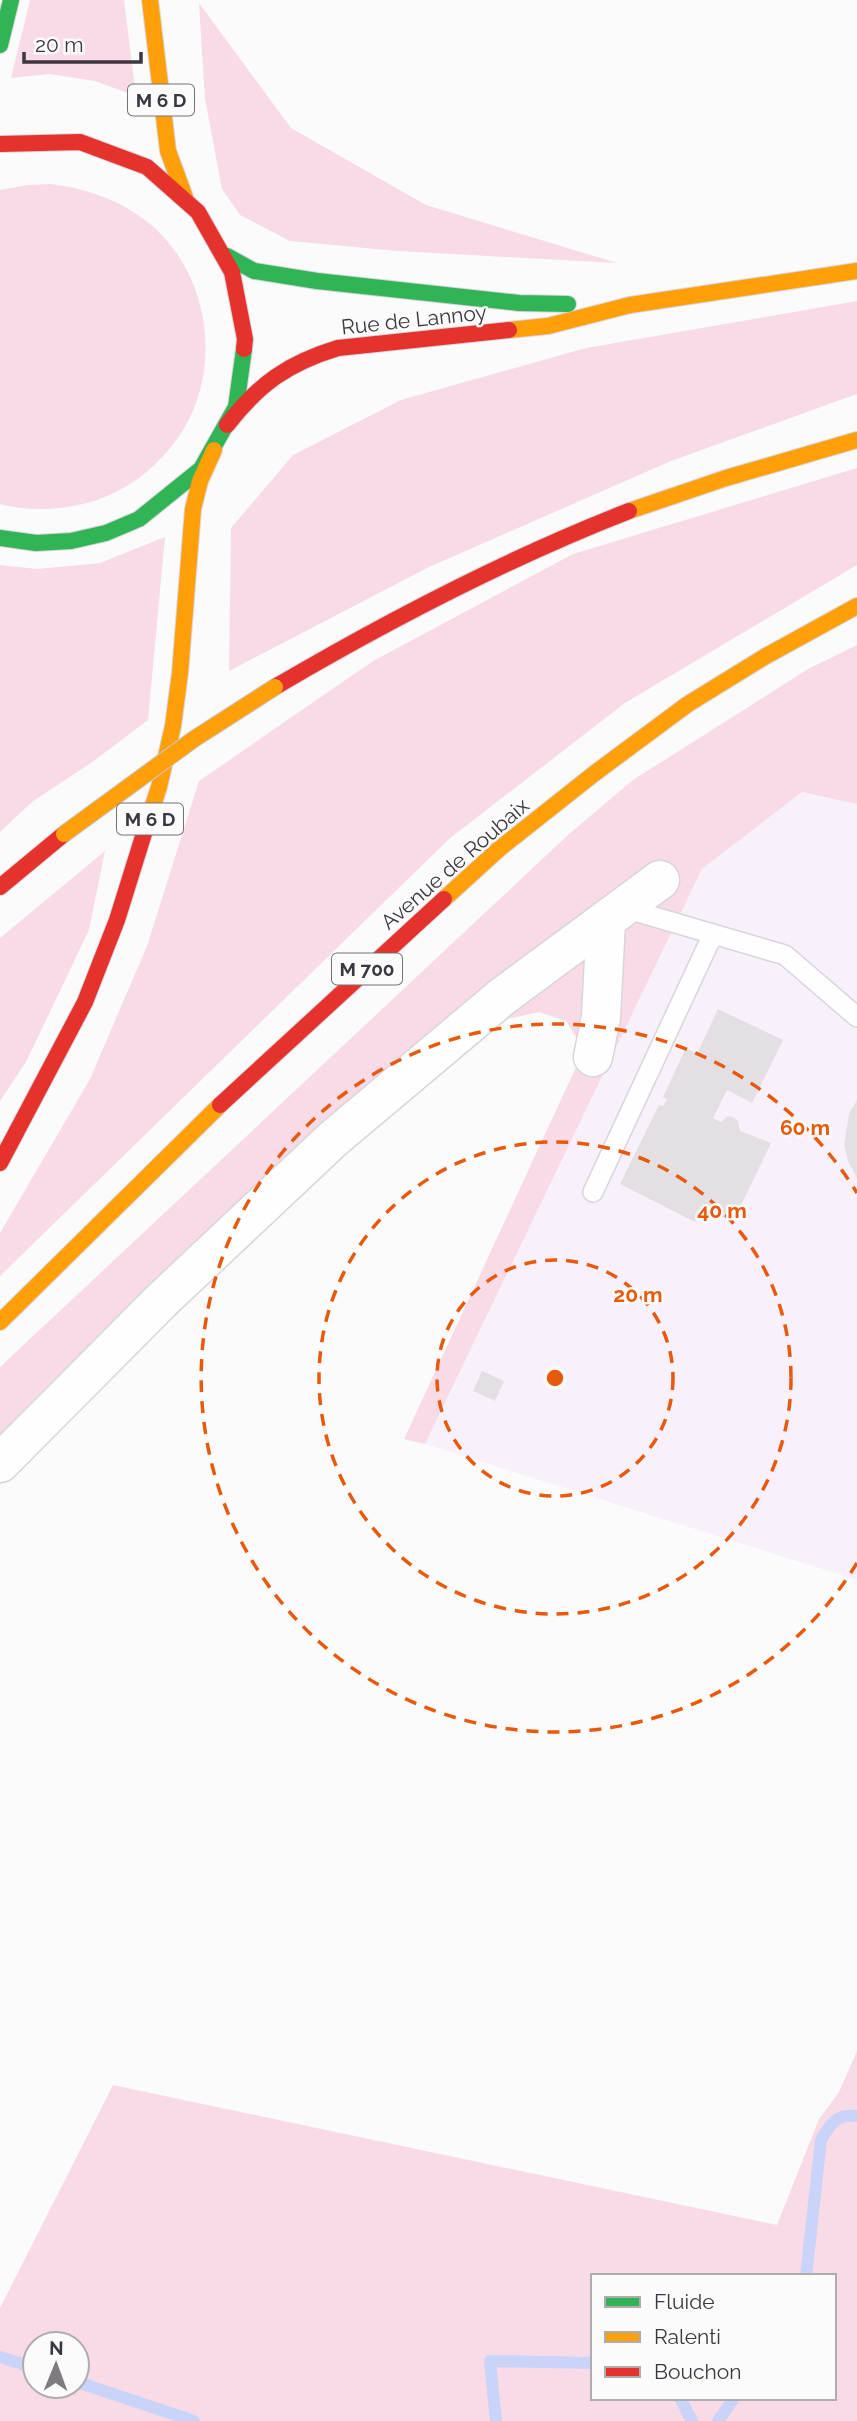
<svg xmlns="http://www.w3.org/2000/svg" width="857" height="2421" font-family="Raleway,sans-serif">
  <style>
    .built { fill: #f8f1fc }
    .green { fill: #f8dbe7; fill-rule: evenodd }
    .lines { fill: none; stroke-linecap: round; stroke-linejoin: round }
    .stream { stroke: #c9d4f8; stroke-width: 12 }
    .building { fill: #e3dfe3 }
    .lane-casing { stroke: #d9d5dc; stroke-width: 22 }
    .street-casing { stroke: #d9d5dc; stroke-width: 41 }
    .fast-casing { stroke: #d9d5dc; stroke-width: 18 }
    .slow-casing { stroke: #d9d5dc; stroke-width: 18 }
    .jam-casing { stroke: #d9d5dc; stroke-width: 18 }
    .lane { stroke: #fefefe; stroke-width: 19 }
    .street { stroke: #fefefe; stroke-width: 38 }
    .fast { stroke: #30b455; stroke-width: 16 }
    .slow { stroke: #ff9f0a; stroke-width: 16 }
    .jam { stroke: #e5322d; stroke-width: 16 }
    .slow-bridge-casing { stroke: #c8c6d0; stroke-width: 18; stroke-linecap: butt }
    .slow-bridge { stroke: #ff9f0a; stroke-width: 16 }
    .ring { fill: none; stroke: #e8590c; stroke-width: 3.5; stroke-dasharray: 12 9 }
    .labels { text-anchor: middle; stroke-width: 5; stroke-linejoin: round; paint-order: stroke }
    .shield { fill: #fbfbfb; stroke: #757178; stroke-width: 2 }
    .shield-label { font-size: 19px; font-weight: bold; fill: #3c3640 }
    .street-label { font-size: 21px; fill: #3c3640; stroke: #fbfbfb }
    .centre { fill: #e8590c; stroke: #fbfbfb; stroke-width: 3.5 }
    .ring-label { font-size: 21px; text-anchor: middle; font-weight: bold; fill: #e8590c; stroke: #fbfbfb; stroke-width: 5; stroke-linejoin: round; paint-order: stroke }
  </style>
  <rect width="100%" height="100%" fill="#fbfbfb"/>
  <path class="built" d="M 802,792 L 857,804 L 857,1580 L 425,1444 L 702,869 Z"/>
  <path class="green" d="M 30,0 L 124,0 L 136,96 L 95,81 L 50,74 L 11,78 Z
    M 199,3 L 291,128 L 426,205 L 617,263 L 397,251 L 290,241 L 240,215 L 222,189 L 205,99 Z
    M 51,184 C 81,188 109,196 135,213 C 212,262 229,377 171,447 C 151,472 125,491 94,501 C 63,510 31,512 0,504 L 0,190 L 27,185 Z
    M 857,301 L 857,394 L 671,461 L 429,567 L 229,671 L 231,528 L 293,455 L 401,400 L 586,348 Z
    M 857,468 L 857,565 L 625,703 L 449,839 L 0,1276 L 0,1233 L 90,1079 L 147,946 L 199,781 L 373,661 L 573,554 Z
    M 165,537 L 148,720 L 91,763 L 32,802 L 0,832 L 0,565 L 37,569 L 100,563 Z
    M 857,645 L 857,804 L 802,792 L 702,869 L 425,1444 L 404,1439 L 577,1065 L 576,1037 L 566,1021 L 539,1012 L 502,1020 L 464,1043 L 170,1310 L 0,1485 L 0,1367 L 569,834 L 633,780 L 808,669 Z
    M 105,851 L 89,930 L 27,1060 L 0,1101 L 0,938 Z
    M 857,2051 L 857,2421 L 0,2421 L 0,2308 L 113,2085 L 777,2225 L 819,2119 L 839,2092 ZM 593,2276 L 834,2276 L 834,2398 L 593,2398 ZM 35,2344 L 77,2344 L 77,2386 L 35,2386 Z"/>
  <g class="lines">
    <path class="stream" d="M 806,2276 L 821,2140 C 830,2124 837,2113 857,2116
      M 0,2357 L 35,2368
      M 77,2382 L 194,2421
      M 680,2398 L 692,2421
      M 496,2421 L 490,2361 L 593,2363
      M 718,2421 L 734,2398"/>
  </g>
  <path class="building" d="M 718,1009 L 783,1040 L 752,1103 L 727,1090 L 713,1118 L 721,1122 L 728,1116 L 733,1117 L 738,1121 L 740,1131 L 771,1143 L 733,1222 L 702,1207 L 695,1222 L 620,1184 L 659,1105 L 663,1106 L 667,1100 L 663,1097 L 686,1048 L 697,1054 Z
    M 857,1100 L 857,1178 L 848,1161 L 844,1145 L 849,1114 Z
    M 482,1371 L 504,1381 L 495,1401 L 473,1391 Z"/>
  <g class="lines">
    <defs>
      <path id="lane" d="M 624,908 L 785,955 L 857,1017
        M 593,1192 L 713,934"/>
      <path id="street" d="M 593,1057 L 601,1017 L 606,921
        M 0,1463 L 161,1301 L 333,1139 L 503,996 L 660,880"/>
      <path id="fast" d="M 0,45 L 11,0
        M 227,256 L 254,271 L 317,281 L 519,303 L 568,304
        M 0,538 L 36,543 L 71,541 L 106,533 L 139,519 L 201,469 L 236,407 L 244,349"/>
      <path id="slow" d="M 150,0 L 168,151 L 185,197
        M 509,330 L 548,326 L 630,305 L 857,271
        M 629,511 L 726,478 L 857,440
        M 146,827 L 159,787 L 173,726 L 180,673 L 193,509 L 200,481 L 214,450
        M 444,899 L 499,849 L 595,773 L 688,704 L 766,656 L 857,606
        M 0,1322 L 220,1105"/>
      <path id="jam" d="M 0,144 L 80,142 L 147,167 L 198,212 L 232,272 L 245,339 L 244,349
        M 227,425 C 259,384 288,363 338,348 L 509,330
        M 275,687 C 389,620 506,559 629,511
        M 0,887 L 64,834
        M 220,1105 L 444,899
        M 0,1163 L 85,1002 L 117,920 L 146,827"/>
    </defs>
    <use href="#lane" class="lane-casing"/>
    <use href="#street" class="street-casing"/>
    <use href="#fast" class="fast-casing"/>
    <use href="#slow" class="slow-casing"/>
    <use href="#jam" class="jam-casing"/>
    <use href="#lane" class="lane"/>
    <use href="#street" class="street"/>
    <use href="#fast" class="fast"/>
    <use href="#slow" class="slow"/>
    <use href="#jam" class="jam"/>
    <defs>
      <path id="slow-bridge" d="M 64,834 L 194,739 L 275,687"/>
    </defs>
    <use href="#slow-bridge" class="slow-bridge-casing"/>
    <use href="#slow-bridge" class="slow-bridge"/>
  </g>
  <g class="ring">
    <circle cx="555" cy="1378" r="118"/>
    <circle cx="555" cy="1378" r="236"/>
    <path d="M857 1563A354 354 0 1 1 857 1193"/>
  </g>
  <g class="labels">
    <g class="shield">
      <rect x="128" y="84.5" width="66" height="31" rx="5"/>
      <rect x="117" y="803.5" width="66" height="31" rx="5"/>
      <rect x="332" y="953.5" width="70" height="31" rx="5"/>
    </g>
    <g class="shield-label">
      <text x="161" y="107">M 6 D</text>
      <text x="150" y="826">M 6 D</text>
      <text x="367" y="976">M 700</text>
    </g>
    <g class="street-label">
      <text transform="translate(414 320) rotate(-6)" y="7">Rue de Lannoy</text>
      <text transform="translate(455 864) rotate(-41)" y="7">Avenue de Roubaix</text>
    </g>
  </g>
  <circle cx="555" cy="1378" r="10" class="centre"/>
  <g class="ring-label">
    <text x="805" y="1135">60 m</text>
    <text x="722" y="1218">40 m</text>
    <text x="638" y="1302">20 m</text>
  </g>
  <rect x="591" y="2274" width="245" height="126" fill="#fbfbfb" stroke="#afacb0" stroke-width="2"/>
  <rect x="605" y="2297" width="35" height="10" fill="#30b455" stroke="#afacb0" stroke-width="2"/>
  <text x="654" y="2309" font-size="21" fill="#3c3640">Fluide</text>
  <rect x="605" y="2332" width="35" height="10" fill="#ff9f0a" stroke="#afacb0" stroke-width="2"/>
  <text x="654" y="2344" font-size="21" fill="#3c3640">Ralenti</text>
  <rect x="605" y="2367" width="35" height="10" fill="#e5322d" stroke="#afacb0" stroke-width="2"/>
  <text x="654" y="2379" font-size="21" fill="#3c3640">Bouchon</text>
  <g transform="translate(56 2365) rotate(1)"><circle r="33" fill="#fbfbfb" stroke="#afacb0" stroke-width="2"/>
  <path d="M0-5L12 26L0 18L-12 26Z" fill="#7f7b81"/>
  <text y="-10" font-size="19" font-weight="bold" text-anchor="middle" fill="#3c3640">N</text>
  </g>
  <path d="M24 52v10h117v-10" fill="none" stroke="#3c3640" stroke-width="3.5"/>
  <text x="35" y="52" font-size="21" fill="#3c3640" stroke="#fbfbfb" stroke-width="5" paint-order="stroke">20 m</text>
</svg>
